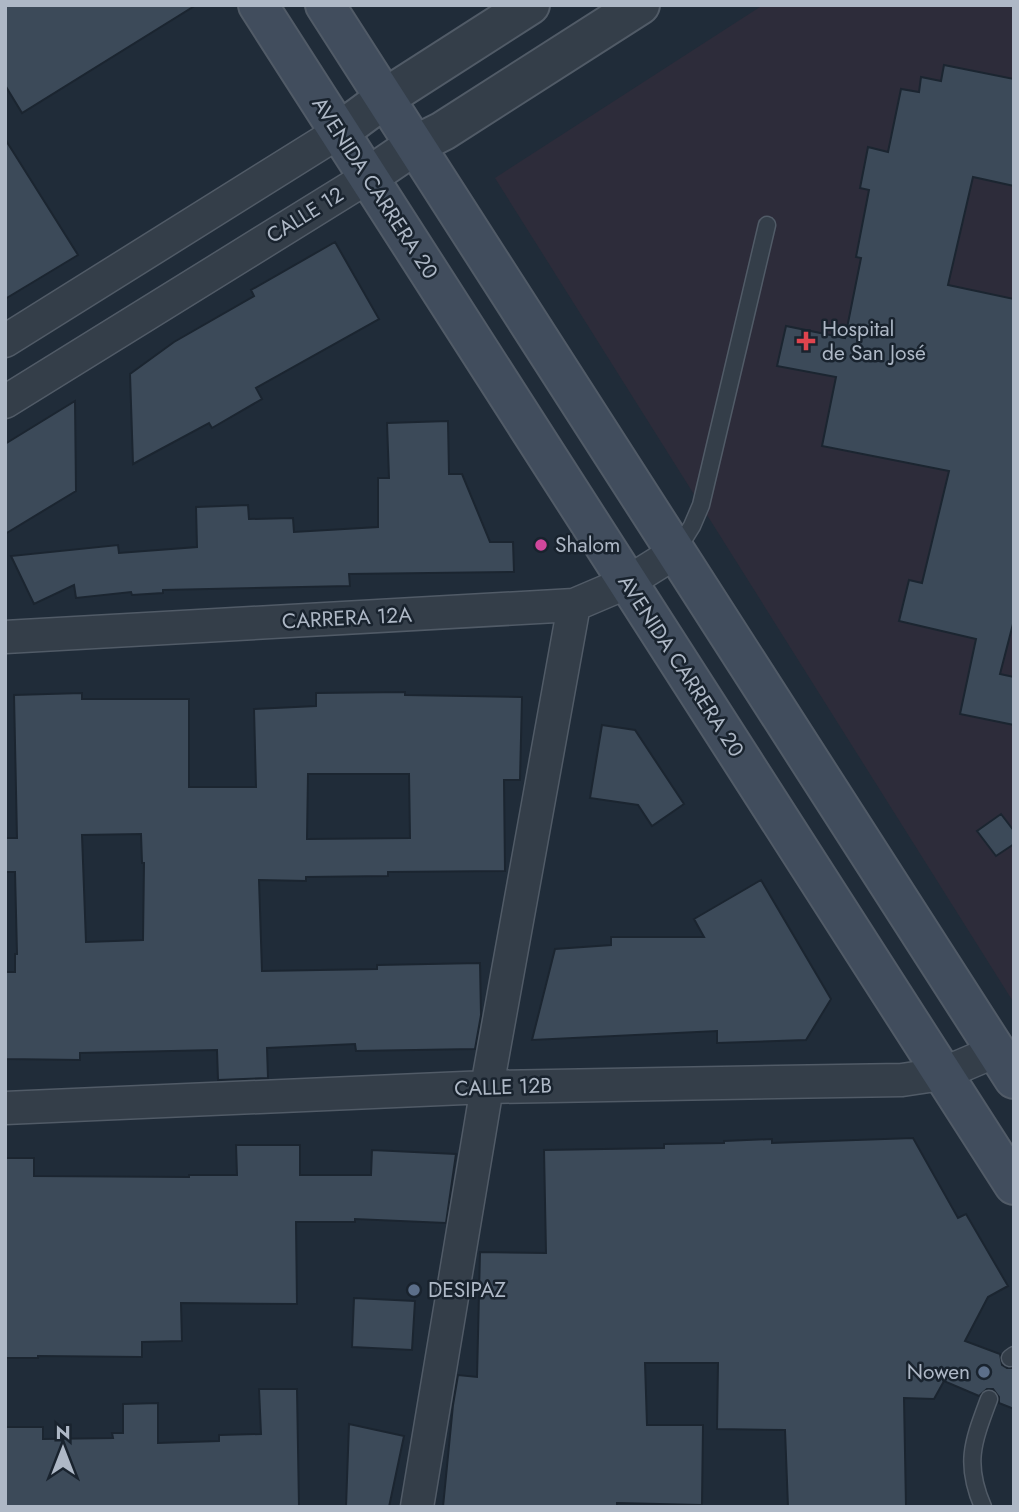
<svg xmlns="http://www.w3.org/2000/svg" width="1019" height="1512" font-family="Jost,sans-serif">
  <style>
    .medical { fill: #2d2c3a }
    .building { fill: #3c4a59; stroke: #1b2530; stroke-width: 2; fill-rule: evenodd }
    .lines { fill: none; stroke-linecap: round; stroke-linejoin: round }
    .service-casing { stroke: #515b67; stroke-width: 19 }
    .minor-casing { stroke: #515b67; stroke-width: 35 }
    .tertiary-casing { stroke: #515b67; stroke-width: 42 }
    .secondary-casing { stroke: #515b67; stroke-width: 42 }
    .service { stroke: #343e49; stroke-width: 16 }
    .minor { stroke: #343e49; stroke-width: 32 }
    .tertiary { stroke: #343e49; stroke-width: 38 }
    .secondary { stroke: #414d5d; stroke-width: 38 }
    .health-dot { fill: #e0444e; stroke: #19232e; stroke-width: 2.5 }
    .hotel-dot { fill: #d1479c; stroke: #19232e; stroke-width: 2.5 }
    .service-dot { fill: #5c6f8a; stroke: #19232e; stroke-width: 2.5 }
    .labels { text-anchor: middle; stroke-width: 5; stroke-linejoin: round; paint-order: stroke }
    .street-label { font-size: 21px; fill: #aeb8c6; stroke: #19232e }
    .poi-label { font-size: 21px; fill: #aeb8c6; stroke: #19232e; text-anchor: start }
  </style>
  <rect width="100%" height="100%" fill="#202c39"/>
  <path class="medical" d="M 763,5 L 1014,5 L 1014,1003 L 495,178 Z"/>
  <path class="building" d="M 5,5 L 196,5 L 22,113 L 5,85 Z
    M 944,65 L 1014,79 L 1014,186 L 973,177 L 948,285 L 1014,299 L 1014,620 L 1000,674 L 1014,677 L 1014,725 L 960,714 L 976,639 L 899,621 L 909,580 L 922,583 L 949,471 L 822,446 L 836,377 L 777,366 L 786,326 L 845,338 L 861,258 L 856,257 L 869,190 L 860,188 L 868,147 L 888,152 L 901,89 L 919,92 L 921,77 L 941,81 Z
    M 5,139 L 78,255 L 5,299 Z
    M 335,242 L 379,319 L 256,388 L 262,399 L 212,428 L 209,423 L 133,464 L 130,374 L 174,342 L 254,296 L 251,290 Z
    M 75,401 L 76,491 L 5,534 L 5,444 Z
    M 448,421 L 449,474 L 462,474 L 490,542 L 513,542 L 514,572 L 349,574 L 350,586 L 163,590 L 163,593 L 132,595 L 131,592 L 76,598 L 74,585 L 34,604 L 11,556 L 118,545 L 119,553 L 197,547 L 196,507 L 248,505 L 249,519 L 293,518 L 294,532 L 378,527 L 378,478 L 389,478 L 387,423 Z
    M 405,692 L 405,695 L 522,697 L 520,780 L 504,780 L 505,871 L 388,872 L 388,876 L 306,877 L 306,881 L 259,880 L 262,971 L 377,969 L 377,965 L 480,963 L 481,1015 L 475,1049 L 356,1051 L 355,1044 L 267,1048 L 268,1078 L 218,1080 L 217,1050 L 80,1053 L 80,1060 L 5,1059 L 5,972 L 15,972 L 15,954 L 17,954 L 15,872 L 5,872 L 5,838 L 17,838 L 14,695 L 82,693 L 82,699 L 189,699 L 189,787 L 256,787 L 254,709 L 316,706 L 316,693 ZM 308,774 L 409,774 L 410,838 L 307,839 ZM 141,834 L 142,863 L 144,863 L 143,940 L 86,942 L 82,835 Z
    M 602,725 L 635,730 L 684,804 L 652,826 L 638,805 L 590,798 Z
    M 1001,814 L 1014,831 L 1014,844 L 996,856 L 977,831 Z
    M 761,880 L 831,999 L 806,1040 L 717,1043 L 717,1031 L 532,1040 L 555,949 L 611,945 L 611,937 L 704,937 L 694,919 Z
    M 913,1138 L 958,1218 L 966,1214 L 1008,1286 L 988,1297 L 965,1341 L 1000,1354 L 1002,1365 L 1007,1368 L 1014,1368 L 1014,1409 L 999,1403 L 999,1397 L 993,1389 L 987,1389 L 979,1396 L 944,1381 L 934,1399 L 904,1398 L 906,1507 L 788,1507 L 785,1430 L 717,1429 L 718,1363 L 645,1363 L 647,1425 L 703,1425 L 702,1505 L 617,1503 L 617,1507 L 443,1507 L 453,1405 L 458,1375 L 477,1377 L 480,1252 L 546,1253 L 544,1150 L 664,1148 L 664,1144 L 724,1143 L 724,1141 L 772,1139 L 772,1143 Z
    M 236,1145 L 300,1145 L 300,1175 L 371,1175 L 372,1150 L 456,1154 L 446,1223 L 355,1219 L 355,1222 L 296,1222 L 297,1304 L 181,1303 L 182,1341 L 142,1342 L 142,1357 L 38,1356 L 38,1358 L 5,1358 L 5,1158 L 34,1158 L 34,1176 L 189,1177 L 189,1175 L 237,1175 Z
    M 354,1298 L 415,1301 L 412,1350 L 352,1347 Z
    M 259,1389 L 297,1389 L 299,1507 L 5,1507 L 5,1427 L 43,1427 L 43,1439 L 113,1438 L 112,1433 L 123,1433 L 123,1404 L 158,1403 L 158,1443 L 219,1441 L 219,1435 L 261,1434 Z
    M 349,1424 L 404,1436 L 389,1507 L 346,1507 Z"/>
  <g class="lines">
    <defs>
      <path id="service" d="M 677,550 L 692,526 L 701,505 L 767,225
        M 1010,1358 L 1014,1355
        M 983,1507 C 964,1463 973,1442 989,1399"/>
      <path id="minor" d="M 5,341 L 339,132
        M 5,402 L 368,177
        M 5,637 L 574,605 L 628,582 L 676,552
        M 5,1108 L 487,1087 L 902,1080 L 942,1074 L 996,1051
        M 417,1507 L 487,1087 L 574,605"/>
      <path id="tertiary" d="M 339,132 L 385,98 L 530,5
        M 368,177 L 415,145 L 443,131 L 640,5"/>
      <path id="secondary" d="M 258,5 L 1014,1185
        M 325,5 L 1014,1079"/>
    </defs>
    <use href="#service" class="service-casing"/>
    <use href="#minor" class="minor-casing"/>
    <use href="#tertiary" class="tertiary-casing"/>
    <use href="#secondary" class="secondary-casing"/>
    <use href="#service" class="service"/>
    <use href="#minor" class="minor"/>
    <use href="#tertiary" class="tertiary"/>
    <use href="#secondary" class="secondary"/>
  </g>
  <path class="health-dot" d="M802.5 330.5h7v7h7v7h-7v7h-7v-7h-7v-7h7z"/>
  <circle class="hotel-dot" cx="541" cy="545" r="7"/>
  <g class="service-dot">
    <circle cx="414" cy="1290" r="7"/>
    <circle cx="984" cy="1372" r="7"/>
  </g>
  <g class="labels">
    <g class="street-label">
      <text transform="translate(375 188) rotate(57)" y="7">AVENIDA CARRERA 20</text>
      <text transform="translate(305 215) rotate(-32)" y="7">CALLE 12</text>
      <text transform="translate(347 618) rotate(-3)" y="7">CARRERA 12A</text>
      <text transform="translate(681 666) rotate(57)" y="7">AVENIDA CARRERA 20</text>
      <text transform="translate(503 1087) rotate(-2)" y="7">CALLE 12B</text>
    </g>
    <g class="poi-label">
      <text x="822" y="336">Hospital<tspan x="822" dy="24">de San José</tspan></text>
      <text x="555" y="552">Shalom</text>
      <text x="428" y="1297">DESIPAZ</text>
      <text x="970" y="1379" text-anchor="end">Nowen</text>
    </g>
  </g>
  <rect width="1019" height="1512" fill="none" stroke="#aeb8c6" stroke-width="14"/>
  <g transform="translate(63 1449)" stroke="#19232e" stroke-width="5" paint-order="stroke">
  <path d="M0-5L12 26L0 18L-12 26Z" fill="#aeb8c6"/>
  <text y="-10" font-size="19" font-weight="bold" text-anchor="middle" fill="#aeb8c6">N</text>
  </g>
</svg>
